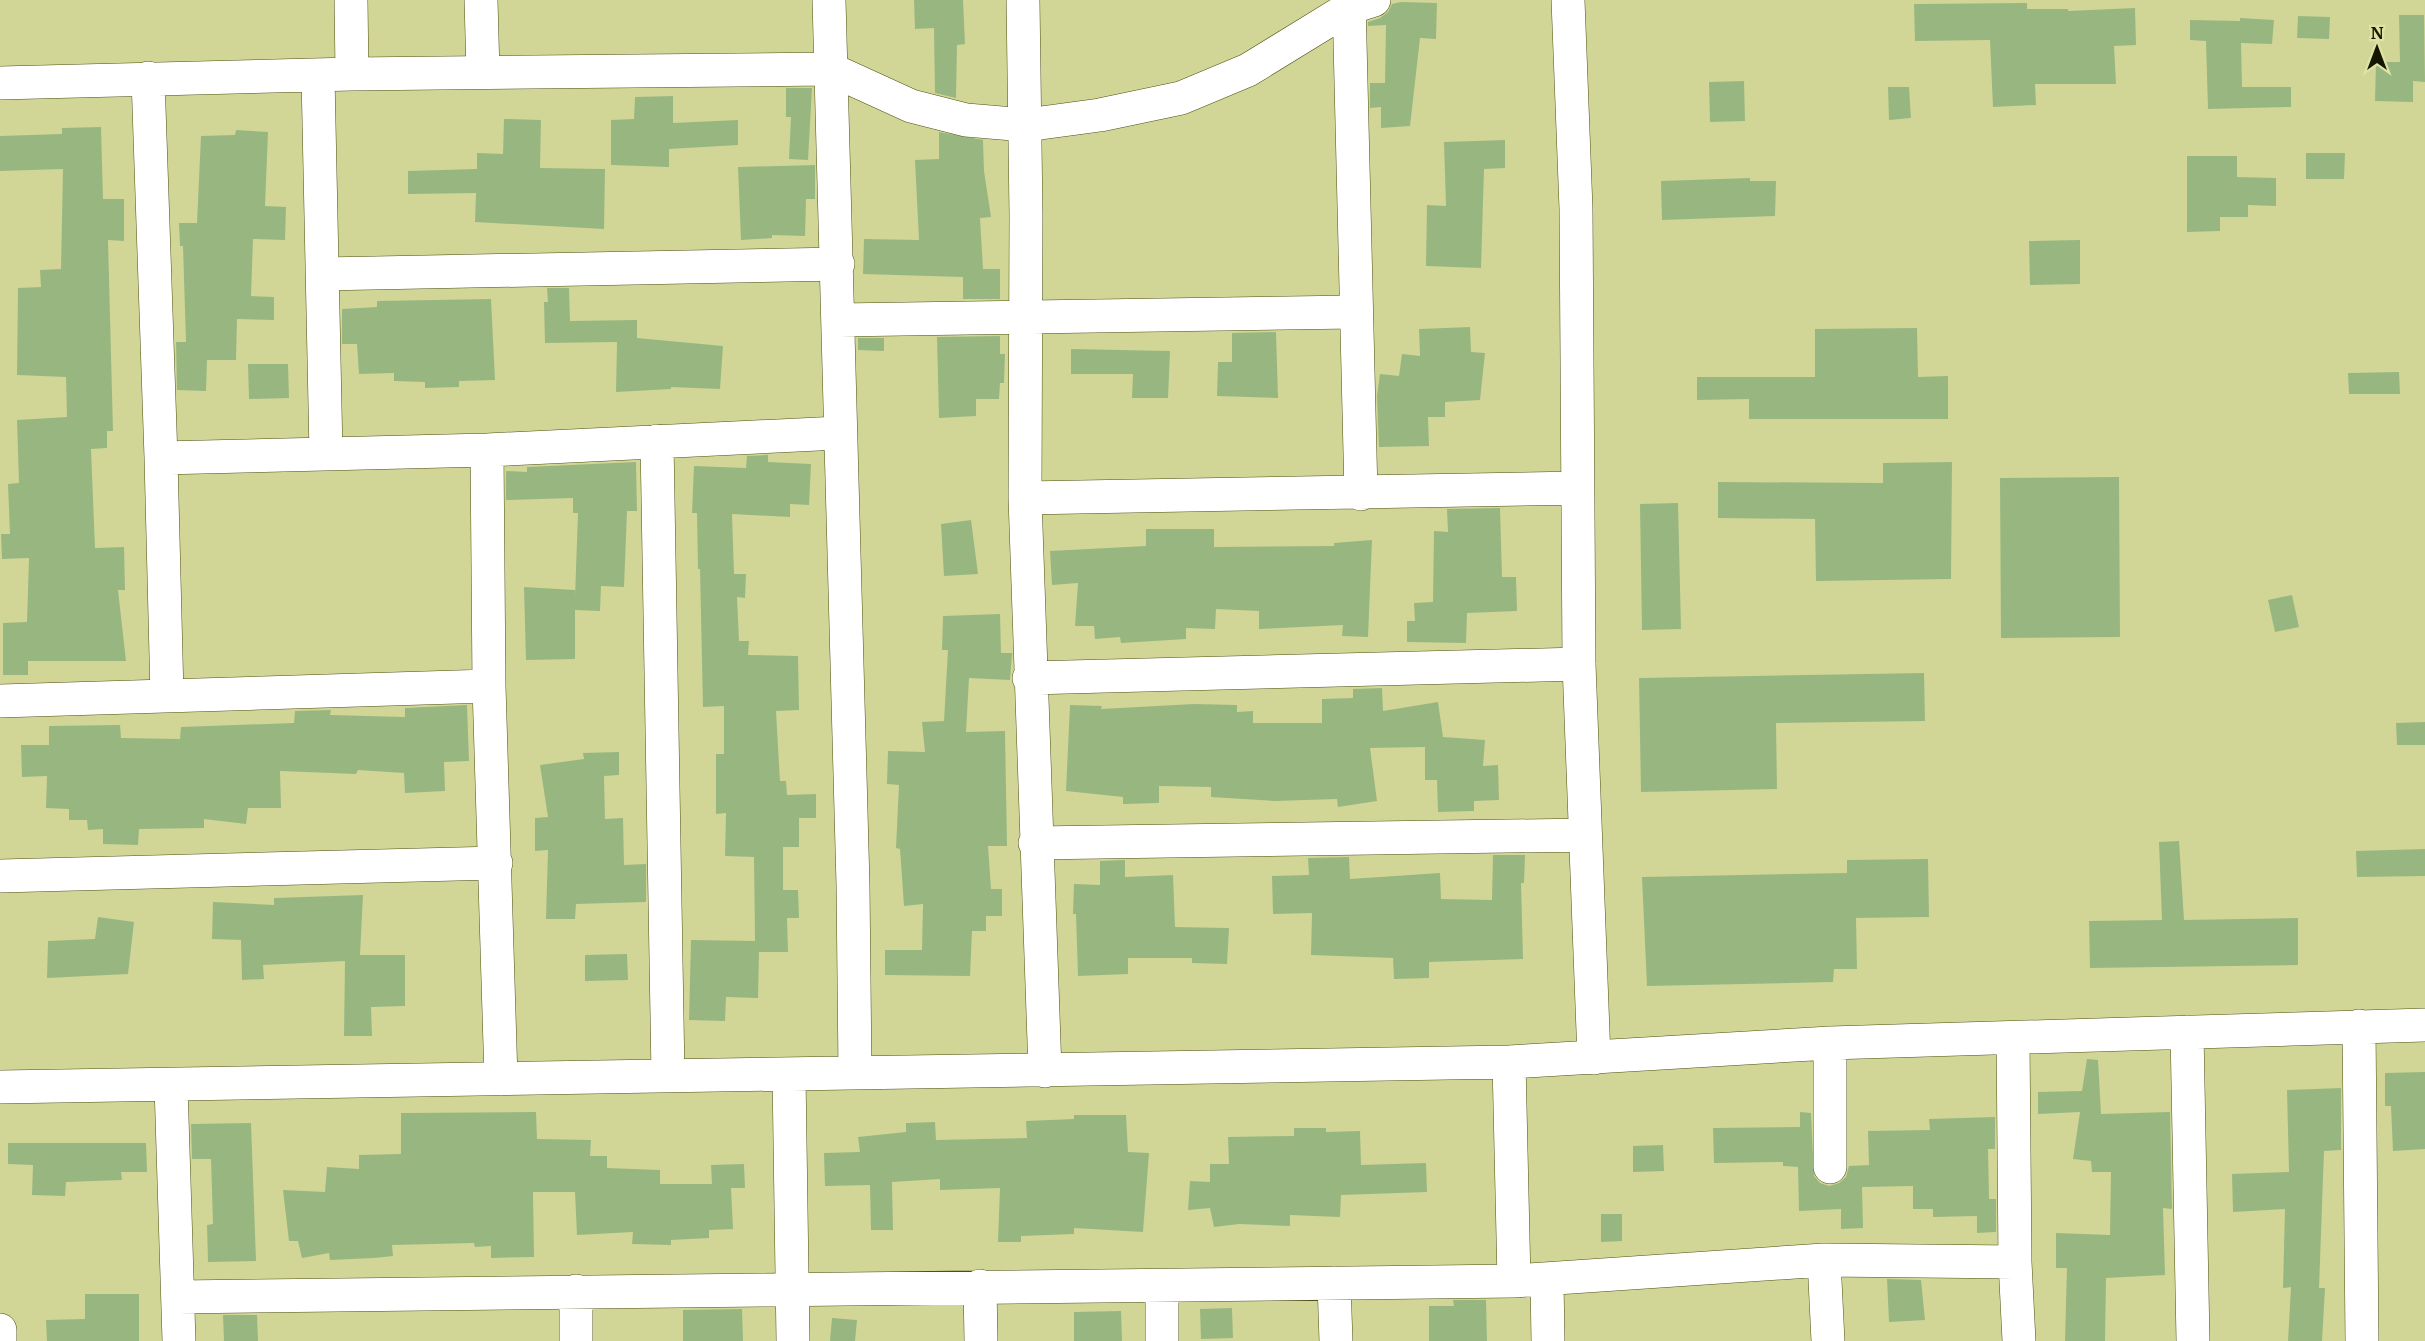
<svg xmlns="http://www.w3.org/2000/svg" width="2425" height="1341" font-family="Merriweather,serif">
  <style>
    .building { fill: #98b780 }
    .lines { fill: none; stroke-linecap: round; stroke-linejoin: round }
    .street-casing { stroke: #4e5011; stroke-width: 34 }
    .street { stroke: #fff; stroke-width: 33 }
  </style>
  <rect width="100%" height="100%" fill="#d1d697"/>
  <path class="building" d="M 914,0 L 963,0 L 965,44 L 957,45 L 956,98 L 935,93 L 934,28 L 915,29 Z
    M 1401,2 L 1437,3 L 1436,39 L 1420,38 L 1410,126 L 1381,128 L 1381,107 L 1370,108 L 1370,83 L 1385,83 L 1386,25 L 1368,26 L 1368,22 L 1380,18 L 1388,12 L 1392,4 Z
    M 2027,3 L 2027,9 L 2068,9 L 2068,11 L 2135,8 L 2136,45 L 2114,46 L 2116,84 L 2035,84 L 2036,105 L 1993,107 L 1990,40 L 1915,41 L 1914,4 Z
    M 2399,15 L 2424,15 L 2425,82 L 2413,81 L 2413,102 L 2375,101 L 2376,62 L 2400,62 Z
    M 2298,16 L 2330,17 L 2329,39 L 2297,38 Z
    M 2240,18 L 2274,20 L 2272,44 L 2241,43 L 2242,87 L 2291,87 L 2291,107 L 2208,109 L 2206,41 L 2190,40 L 2190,20 L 2240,21 Z
    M 1744,81 L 1745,121 L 1710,122 L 1709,82 Z
    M 1888,87 L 1909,87 L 1911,118 L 1889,120 Z
    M 786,88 L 812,88 L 808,160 L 789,159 L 791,117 L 786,117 Z
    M 673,96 L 673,123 L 738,120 L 738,145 L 669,149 L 669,167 L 611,165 L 611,120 L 634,119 L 635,97 Z
    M 504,119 L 541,120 L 540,168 L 605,169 L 604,229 L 475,222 L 476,193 L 408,194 L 408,171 L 477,169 L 477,153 L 503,154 Z
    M 101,127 L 103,199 L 124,199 L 124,241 L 108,240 L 113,431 L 107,431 L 107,448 L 91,449 L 95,548 L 124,547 L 125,590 L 118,590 L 126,661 L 28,661 L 28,675 L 3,675 L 3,623 L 27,622 L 29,558 L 2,559 L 1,534 L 10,534 L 8,484 L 19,483 L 17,420 L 67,417 L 66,377 L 17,375 L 18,288 L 41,287 L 40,270 L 61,269 L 63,169 L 0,171 L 0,136 L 62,134 L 62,128 Z
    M 236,130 L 268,132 L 265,206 L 286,207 L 285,240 L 253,239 L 251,296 L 274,297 L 274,320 L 237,319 L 236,360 L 207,360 L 206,391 L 177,390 L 176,342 L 186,342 L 183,246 L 180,246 L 179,223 L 197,223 L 201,136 L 235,135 Z
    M 939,132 L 983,140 L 984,171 L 991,217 L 980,218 L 983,269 L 1000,269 L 1000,299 L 963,299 L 963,277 L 863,274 L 864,239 L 919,240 L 915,160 L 939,159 Z
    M 1505,140 L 1505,168 L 1484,169 L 1481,268 L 1426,266 L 1427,205 L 1446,206 L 1444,142 Z
    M 2306,153 L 2345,153 L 2344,179 L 2306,179 Z
    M 2187,156 L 2237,156 L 2237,177 L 2276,178 L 2276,206 L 2248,205 L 2248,217 L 2220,217 L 2220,231 L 2187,232 Z
    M 815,165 L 815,199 L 806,199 L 805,236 L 772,235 L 772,238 L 741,240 L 738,167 Z
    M 1750,178 L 1750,181 L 1776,181 L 1775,216 L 1662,220 L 1661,181 Z
    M 2080,240 L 2080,284 L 2030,285 L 2029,241 Z
    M 547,288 L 569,288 L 570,321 L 637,320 L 637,338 L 723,346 L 720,389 L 671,387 L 671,389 L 616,392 L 617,342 L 545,343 L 544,302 L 548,302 Z
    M 491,299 L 495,380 L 459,381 L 459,387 L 425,388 L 425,382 L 394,381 L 394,373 L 359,374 L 357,344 L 342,344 L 342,309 L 377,307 L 377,301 Z
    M 1470,327 L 1471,352 L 1485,353 L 1480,400 L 1445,402 L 1445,417 L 1428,417 L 1429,446 L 1379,447 L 1377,396 L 1380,374 L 1399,376 L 1402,354 L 1420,356 L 1419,329 Z
    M 1917,328 L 1918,377 L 1948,376 L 1948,419 L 1749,419 L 1749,399 L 1697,400 L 1697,377 L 1815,377 L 1815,329 Z
    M 1276,332 L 1278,398 L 1217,396 L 1218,362 L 1232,362 L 1232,333 Z
    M 1000,336 L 1000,354 L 1005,354 L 1004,383 L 1000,383 L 999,399 L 976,399 L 976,416 L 939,418 L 937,337 Z
    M 858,338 L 884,338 L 884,351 L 858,350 Z
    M 1071,349 L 1170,351 L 1168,398 L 1132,398 L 1133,374 L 1071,374 Z
    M 248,364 L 288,364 L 289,398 L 249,399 Z
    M 2399,372 L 2400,394 L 2349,394 L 2348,373 Z
    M 768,455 L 768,462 L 811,464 L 809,505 L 790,504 L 790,517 L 732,514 L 734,574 L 746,574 L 745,598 L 737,597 L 739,641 L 749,641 L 748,655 L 798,656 L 799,710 L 776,711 L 780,781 L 786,781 L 787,795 L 816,794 L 816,818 L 799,818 L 799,847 L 783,847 L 783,890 L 798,890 L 799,918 L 787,918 L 788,952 L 759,952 L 758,998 L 726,997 L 725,1021 L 689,1020 L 691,940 L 755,941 L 754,857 L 725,856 L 726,813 L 716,814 L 716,754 L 724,754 L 724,706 L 703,707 L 700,569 L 698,569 L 697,513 L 692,513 L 694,466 L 746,468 L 747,456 Z
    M 636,462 L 637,511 L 627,511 L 624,587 L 601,586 L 600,611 L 575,610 L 575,659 L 526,660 L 524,587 L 575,590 L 575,597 L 578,513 L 573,513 L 573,498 L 506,500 L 506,471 L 527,472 L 527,467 Z
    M 1952,462 L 1951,579 L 1816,581 L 1815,519 L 1718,518 L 1718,482 L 1883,483 L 1883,463 Z
    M 2119,477 L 2120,637 L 2001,638 L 2000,478 Z
    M 1678,503 L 1681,629 L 1642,630 L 1640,504 Z
    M 1500,508 L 1502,577 L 1516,577 L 1517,611 L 1467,613 L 1466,643 L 1407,642 L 1407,621 L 1415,621 L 1414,603 L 1433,602 L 1434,531 L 1448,532 L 1447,509 Z
    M 971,520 L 978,574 L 944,576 L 941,524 Z
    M 1146,529 L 1214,529 L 1214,547 L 1334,546 L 1334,543 L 1372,540 L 1368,637 L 1342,636 L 1343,625 L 1259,629 L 1259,611 L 1216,609 L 1215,629 L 1186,628 L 1186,639 L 1121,643 L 1120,637 L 1095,639 L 1094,626 L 1075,626 L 1078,583 L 1052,585 L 1050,551 L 1146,546 Z
    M 2292,595 L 2299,627 L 2275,632 L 2268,600 Z
    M 1000,614 L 1001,653 L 1012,653 L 1010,680 L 969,678 L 966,732 L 1005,731 L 1007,846 L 988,846 L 991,889 L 1002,889 L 1002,916 L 986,916 L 986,931 L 972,931 L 970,976 L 885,975 L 885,950 L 922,950 L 923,904 L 904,906 L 900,849 L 896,848 L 899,785 L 887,784 L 888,751 L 925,752 L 922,722 L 944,721 L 948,650 L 942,650 L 943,616 Z
    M 1924,673 L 1925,721 L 1776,723 L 1777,789 L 1641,792 L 1639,678 Z
    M 1382,688 L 1383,711 L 1438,702 L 1443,737 L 1485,740 L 1483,766 L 1498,765 L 1499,800 L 1474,801 L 1474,811 L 1438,812 L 1437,780 L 1425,780 L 1425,747 L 1370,748 L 1377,801 L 1338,807 L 1337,799 L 1274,801 L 1211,797 L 1211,787 L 1159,786 L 1159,803 L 1123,804 L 1123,797 L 1066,791 L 1070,705 L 1102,706 L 1101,709 L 1194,704 L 1237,705 L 1237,712 L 1253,711 L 1253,723 L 1322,723 L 1322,699 L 1353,698 L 1353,689 Z
    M 467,705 L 469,761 L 444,762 L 445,791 L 405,793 L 404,773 L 358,770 L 356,774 L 280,771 L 281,808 L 248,808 L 246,824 L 204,819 L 204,828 L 139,829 L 138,845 L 103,844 L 103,829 L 88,830 L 87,820 L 69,820 L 69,809 L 46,808 L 47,776 L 22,777 L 21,745 L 49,745 L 49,726 L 120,725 L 121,738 L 180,739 L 181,727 L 294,723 L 295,711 L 331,710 L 330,715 L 405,717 L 405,708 Z
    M 2425,722 L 2425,745 L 2397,745 L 2396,723 Z
    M 619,752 L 619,775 L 604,776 L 605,819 L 623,818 L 624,865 L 646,864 L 646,902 L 576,904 L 575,919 L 546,919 L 548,850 L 535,851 L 535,818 L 548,817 L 540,765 L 584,759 L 583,753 Z
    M 2179,841 L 2184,920 L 2298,918 L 2298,965 L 2090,968 L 2089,921 L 2162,920 L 2159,842 Z
    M 2425,849 L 2425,876 L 2357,877 L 2356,851 Z
    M 1493,855 L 1525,855 L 1524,883 L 1521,883 L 1523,959 L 1429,962 L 1429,978 L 1394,979 L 1393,958 L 1311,955 L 1312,913 L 1273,914 L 1272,876 L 1309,875 L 1308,858 L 1349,857 L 1350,879 L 1440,873 L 1441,899 L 1492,900 Z
    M 1928,859 L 1929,917 L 1856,918 L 1857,969 L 1834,969 L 1833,982 L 1647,986 L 1642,877 L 1847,873 L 1847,860 Z
    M 1125,860 L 1125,877 L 1173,875 L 1175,927 L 1229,928 L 1227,964 L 1192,963 L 1192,958 L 1128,958 L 1128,974 L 1078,976 L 1076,914 L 1073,914 L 1074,884 L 1100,885 L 1100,861 Z
    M 363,895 L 360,955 L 405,955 L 405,1006 L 371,1007 L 372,1036 L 344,1036 L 345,961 L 263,965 L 264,979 L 242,980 L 241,940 L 212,939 L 213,902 L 274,905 L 274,898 Z
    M 98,917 L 134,922 L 128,974 L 47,978 L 48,941 L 95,939 Z
    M 627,954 L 628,980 L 585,981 L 585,955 Z
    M 2087,1059 L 2098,1060 L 2101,1114 L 2170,1112 L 2172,1209 L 2163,1208 L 2165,1275 L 2106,1278 L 2105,1341 L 2065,1341 L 2067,1268 L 2056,1268 L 2056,1233 L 2110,1235 L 2111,1172 L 2092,1172 L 2091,1161 L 2073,1159 L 2080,1112 L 2038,1114 L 2038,1092 L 2082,1091 Z
    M 2425,1072 L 2425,1149 L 2393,1151 L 2391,1106 L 2385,1106 L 2385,1073 Z
    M 2341,1088 L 2341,1150 L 2324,1151 L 2319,1288 L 2325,1288 L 2322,1341 L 2288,1341 L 2291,1287 L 2283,1288 L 2285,1209 L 2233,1212 L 2232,1174 L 2289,1172 L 2287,1090 Z
    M 536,1112 L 537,1139 L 591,1140 L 590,1156 L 607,1156 L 607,1168 L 660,1170 L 660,1184 L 712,1184 L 711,1165 L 744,1164 L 745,1188 L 731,1188 L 733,1229 L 709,1230 L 709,1238 L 671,1240 L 671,1245 L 632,1244 L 633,1232 L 577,1235 L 575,1192 L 533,1192 L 534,1257 L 491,1258 L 491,1246 L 475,1247 L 474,1243 L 392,1245 L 393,1256 L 374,1258 L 330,1260 L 329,1253 L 302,1258 L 298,1241 L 289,1241 L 283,1190 L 325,1192 L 327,1167 L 359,1169 L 359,1155 L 401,1154 L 401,1113 Z
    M 1800,1112 L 1811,1113 L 1814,1176 L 1820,1183 L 1829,1186 L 1839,1183 L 1846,1177 L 1849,1166 L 1869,1165 L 1868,1131 L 1930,1130 L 1929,1119 L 1995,1117 L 1995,1149 L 1988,1149 L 1989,1199 L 1996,1199 L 1996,1232 L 1977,1233 L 1977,1216 L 1933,1217 L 1933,1209 L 1913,1209 L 1913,1186 L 1862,1187 L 1863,1228 L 1841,1229 L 1841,1209 L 1799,1211 L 1798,1167 L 1783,1166 L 1783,1162 L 1714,1163 L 1713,1128 L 1800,1127 Z
    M 1074,1115 L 1126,1115 L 1128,1152 L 1149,1153 L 1143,1232 L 1074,1228 L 1074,1234 L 1021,1236 L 1021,1242 L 998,1242 L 1000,1188 L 940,1190 L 940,1179 L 892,1182 L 893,1230 L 871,1230 L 870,1185 L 825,1186 L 824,1153 L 860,1152 L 858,1137 L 906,1132 L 906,1123 L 935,1122 L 936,1140 L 1027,1138 L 1026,1121 L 1074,1119 Z
    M 251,1123 L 256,1261 L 208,1262 L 207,1225 L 213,1224 L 211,1159 L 192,1159 L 191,1124 Z
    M 1294,1128 L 1326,1128 L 1326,1132 L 1360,1131 L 1361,1165 L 1426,1163 L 1427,1192 L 1341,1195 L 1340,1217 L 1290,1215 L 1290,1226 L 1239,1224 L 1214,1227 L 1210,1208 L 1188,1210 L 1190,1181 L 1210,1182 L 1210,1164 L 1229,1164 L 1228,1137 L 1294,1136 Z
    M 8,1143 L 146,1143 L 147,1172 L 121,1172 L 122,1180 L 66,1182 L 65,1196 L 32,1195 L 33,1165 L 8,1164 Z
    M 1663,1145 L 1664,1171 L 1633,1172 L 1633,1146 Z
    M 1601,1214 L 1622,1214 L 1622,1241 L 1601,1242 Z
    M 1887,1279 L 1921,1280 L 1925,1320 L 1889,1322 Z
    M 85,1294 L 139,1294 L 139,1341 L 47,1341 L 46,1320 L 85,1319 Z
    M 1453,1300 L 1486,1300 L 1487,1341 L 1429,1341 L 1429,1306 L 1454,1306 Z
    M 1232,1308 L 1233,1338 L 1201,1339 L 1200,1309 Z
    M 742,1309 L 743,1341 L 683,1341 L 683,1310 Z
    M 1121,1311 L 1122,1341 L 1074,1341 L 1074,1312 Z
    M 223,1315 L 257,1315 L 258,1341 L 224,1341 Z
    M 832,1318 L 857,1320 L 855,1341 L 830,1341 Z"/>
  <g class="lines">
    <defs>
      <path id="street" d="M 351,0 L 352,74
        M 481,0 L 483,73
        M 829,0 L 853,885 L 855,1072
        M 1023,0 L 1026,215 L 1025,498 L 1045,1071
        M 1349,0 L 1361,494
        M 1568,0 L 1576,209 L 1579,664 L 1594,1058
        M 318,76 L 326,453
        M 148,78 L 161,458 L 487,450 L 839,433
        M 0,83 L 352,74 L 830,69 L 911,106 L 966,120 L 1026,125 L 1100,115 L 1181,98 L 1248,70 L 1349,8 L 1374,0
        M 323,274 L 838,264
        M 839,320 L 1354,312
        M 657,441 L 668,1075
        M 487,450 L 489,686 L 501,1079
        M 161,458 L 167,696
        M 1025,498 L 1577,488
        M 1029,678 L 1579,664
        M 0,701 L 489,686
        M 1035,843 L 1585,835
        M 0,876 L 496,863
        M 2359,1026 L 2362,1341
        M 2187,1032 L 2193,1341
        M 2013,1038 L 2015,1262 L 2019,1341
        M 1830,1043 L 1830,1167
        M 1509,1062 L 1514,1281
        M 789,1074 L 793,1341
        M 171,1085 L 179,1341
        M 0,1087 L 1509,1062 L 1830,1043 L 2425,1025
        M 1824,1260 L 1828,1341
        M 1547,1280 L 1548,1341
        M 1334,1283 L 1336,1341
        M 980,1286 L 981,1341
        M 1162,1287 L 1162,1341
        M 576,1291 L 576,1341
        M 178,1297 L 1514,1281 L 1824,1260 L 2015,1262
        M 0,1330 L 0,1341"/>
    </defs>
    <use href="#street" class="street-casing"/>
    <use href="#street" class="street"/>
  </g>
  <g transform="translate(2377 48)" stroke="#dee3a3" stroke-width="4.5" paint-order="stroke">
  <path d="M0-4.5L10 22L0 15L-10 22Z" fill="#151601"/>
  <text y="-9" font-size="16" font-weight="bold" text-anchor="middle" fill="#151601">N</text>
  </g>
</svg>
